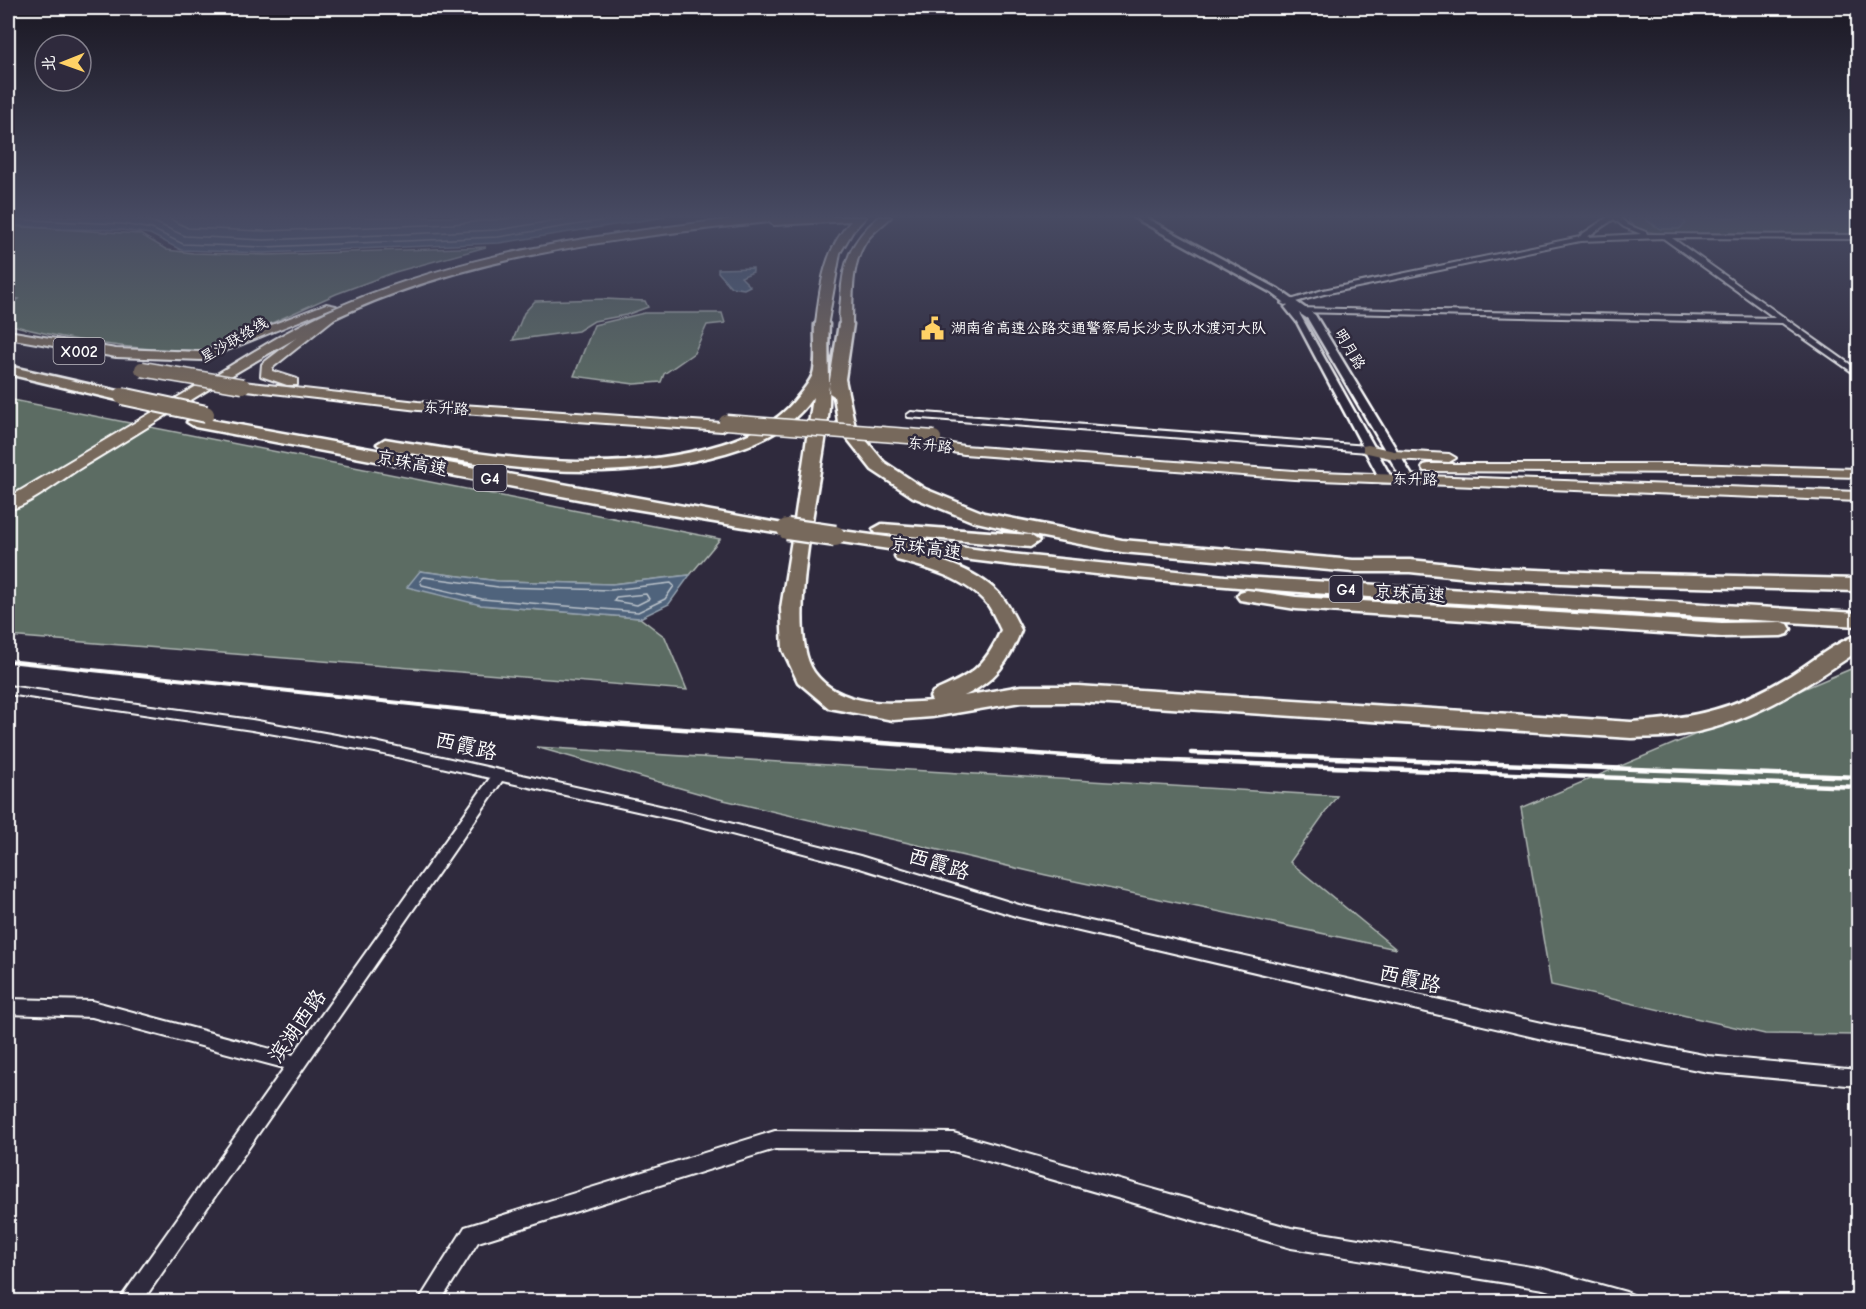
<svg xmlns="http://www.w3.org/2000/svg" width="1866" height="1309" font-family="'Comic Neue','LXGW WenKai TC',sans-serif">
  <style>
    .green { fill: #5c6c64; stroke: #aeb6b2; stroke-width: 1.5 }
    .water { fill: #4f647b; stroke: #95a2b0; stroke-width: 1.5 }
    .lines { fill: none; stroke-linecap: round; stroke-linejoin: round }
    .shore { stroke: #b9c1ca; stroke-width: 1.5 }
    .minor-casing { stroke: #fff; stroke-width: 4 }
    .tertiary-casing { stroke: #fff; stroke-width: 5 }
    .primary-casing { stroke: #fff; stroke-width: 4 }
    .trunk-casing { stroke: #fff; stroke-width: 4 }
    .motorway-casing { stroke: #fff; stroke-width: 5 }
    .minor { fill: #2f2a3d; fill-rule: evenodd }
    .tertiary { fill: #2f2a3d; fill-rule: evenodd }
    .primary { fill: #77695c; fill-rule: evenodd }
    .trunk { fill: #77695c; fill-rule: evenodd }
    .motorway { fill: #77695c; fill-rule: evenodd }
    .rail-far1 { stroke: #fff; stroke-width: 4 }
    .rail { stroke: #fff; stroke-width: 4.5 }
    .primary-bridge-casing { stroke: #fff; stroke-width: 17; stroke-linecap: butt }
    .motorway-bridge-far1-casing { stroke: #fff; stroke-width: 20; stroke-linecap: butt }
    .motorway-bridge-casing { stroke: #fff; stroke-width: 25; stroke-linecap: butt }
    .primary-bridge { stroke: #77695c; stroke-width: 14 }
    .motorway-bridge-far1 { stroke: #77695c; stroke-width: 16 }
    .motorway-bridge { stroke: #77695c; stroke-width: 20 }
    .labels { text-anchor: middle; stroke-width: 5; stroke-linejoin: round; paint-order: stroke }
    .far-poi-label { font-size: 15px; fill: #fff; stroke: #2f2a3d; text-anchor: start }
    .far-street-label { font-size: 15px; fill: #fff; stroke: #2f2a3d }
    .shield { fill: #2f2a3d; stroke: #c1bfc5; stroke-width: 1.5 }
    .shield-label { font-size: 16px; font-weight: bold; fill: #fff }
    .street-label { font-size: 18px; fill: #fff; stroke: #2f2a3d }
    .near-street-label { font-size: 21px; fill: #fff; stroke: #2f2a3d }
  </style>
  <rect width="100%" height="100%" fill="#2f2a3d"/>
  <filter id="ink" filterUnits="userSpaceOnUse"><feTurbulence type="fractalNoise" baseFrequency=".0167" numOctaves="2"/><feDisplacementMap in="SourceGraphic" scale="12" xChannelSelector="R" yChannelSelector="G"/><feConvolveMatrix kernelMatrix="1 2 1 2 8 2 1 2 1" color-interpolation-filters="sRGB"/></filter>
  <g filter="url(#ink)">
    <path class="green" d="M 1628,217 L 1858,217 L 1858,235 L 1662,234 L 1641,230 L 1629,222 Z
      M 8,226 L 140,234 L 167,250 L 193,253 L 268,255 L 486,247 L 395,272 L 336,294 L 212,350 C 145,352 73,342 8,324 L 8,307 L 19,299 L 8,297 Z
      M 606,299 L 645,301 L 648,307 L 626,315 L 594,321 L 578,331 L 513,340 L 524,313 L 535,301 Z
      M 644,313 L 722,313 L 725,323 L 707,325 L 694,353 L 664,374 L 661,382 L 634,384 L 574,376 L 594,325 Z
      M 8,399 L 720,539 L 690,575 L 612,584 L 498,581 L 420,571 L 481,605 L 640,618 L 665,637 L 687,690 L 8,636 Z
      M 1858,666 L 1858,1035 L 1765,1034 L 1551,985 L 1521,808 Z
      M 536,747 L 1337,796 L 1290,862 L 1396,949 L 1046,875 L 715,798 Z"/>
    <path class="water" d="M 8,217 L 665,217 L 499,243 L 264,253 L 181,250 L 150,234 L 121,230 L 62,229 L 8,225 Z
      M 1649,217 L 1678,217 L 1686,223 L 1679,229 L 1660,229 L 1646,220 Z
      M 753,268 L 753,272 L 741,277 L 750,286 L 744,289 L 731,287 L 718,272 L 718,269 Z
      M 420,571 L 498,581 L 612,584 L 690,575 L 669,604 L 640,618 L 481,605 L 407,587 Z"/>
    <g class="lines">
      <path class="shore" d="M 129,217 L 154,222 L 185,236 L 264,240 L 498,230 L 576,217
        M 166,217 L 188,228 L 264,231 L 453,224 L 519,217
        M 8,219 L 122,224 L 152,229 L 183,244 L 264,247 L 498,237 L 625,217
        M 424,577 L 498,587 L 611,590 L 671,583 L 674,586 L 665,599 L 638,612 L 482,599 L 422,585 L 420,581 Z
        M 646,594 L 649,599 L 637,605 L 614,601 L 616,597 Z"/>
      <defs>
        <path id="minor" d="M 1608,217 L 1619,217 L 1628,225 L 1646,232 L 1647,234 L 1858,235 L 1858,239 L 1672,238 L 1858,370 L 1858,376 L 1782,323 L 1296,312 L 1292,310 L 1296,308 L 1775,318 L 1663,238 L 1580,241 L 1324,294 L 1285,305 L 1281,303 L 1323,290 L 1580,237 L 1581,235 ZM 1614,219 L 1624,227 L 1641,234 L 1587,237 Z
          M 911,412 L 1368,446 L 1373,449 L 1368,452 L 908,417 L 907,415 Z
          M 8,686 L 252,720 L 375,742 L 682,811 L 860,856 L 1019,905 L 1551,1025 L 1708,1056 L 1858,1070 L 1858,1086 L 1708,1072 L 1551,1041 L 1019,917 L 860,868 L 682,821 L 502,781 L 142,1302 L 120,1302 L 123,1295 L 284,1068 L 92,1017 L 8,1014 L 8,999 L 92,1001 L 293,1055 L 490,778 L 375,752 L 252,730 L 8,694 Z
          M 775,1131 L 953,1133 L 1291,1228 L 1543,1269 L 1626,1292 L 1633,1295 L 1636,1302 L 1588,1302 L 1543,1289 L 1291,1248 L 953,1151 L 775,1149 L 478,1242 L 440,1302 L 418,1302 L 465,1227 Z"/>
        <path id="tertiary" d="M 1133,217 L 1144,217 L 1278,289 L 1315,315 L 1414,479 L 1412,482 L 1404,482 L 1402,479 L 1308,319 L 1299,313 L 1392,479 L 1390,482 L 1382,482 L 1380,479 L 1297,322 L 1285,307 L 1288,305 L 1272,293 Z"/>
        <path id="primary" d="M 326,304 L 336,306 L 203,360 L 116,357 L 8,338 L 8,331 L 116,349 L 202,352 Z
          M 326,315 L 336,317 L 272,368 L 272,371 L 297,379 L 297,385 L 287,385 L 261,376 L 262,364 Z
          M 243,382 L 418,402 L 722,423 L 729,427 L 722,431 L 418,410 L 238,389 L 238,383 Z
          M 927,440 L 964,446 L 1294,471 L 1858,492 L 1858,501 L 1294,479 L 964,454 L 922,447 L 920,444 Z
          M 1368,445 L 1394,451 L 1449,454 L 1456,458 L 1449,462 L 1394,459 L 1363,452 L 1363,446 Z
          M 1429,464 L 1689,464 L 1858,469 L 1858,477 L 1702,473 L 1424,471 L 1422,468 L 1424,465 Z"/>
        <path id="trunk" d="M 753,217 L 866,217 L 853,231 L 840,253 L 827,327 L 822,328 L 816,324 C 820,287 824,250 851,221 L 774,225 L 769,222 C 608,239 444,257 300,336 C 226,376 154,424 82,467 C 62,479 29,506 8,510 L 8,498 C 74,459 140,419 207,380 C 253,352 300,322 350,302 C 479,249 616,232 753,217 Z
          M 879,217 L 891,217 C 883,225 874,231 867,240 C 850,264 853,297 852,324 L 846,328 L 841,327 C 838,319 840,308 841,299 C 842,265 851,239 879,217 Z"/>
        <path id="motorway" d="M 822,320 L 829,324 C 827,352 830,378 829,406 C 826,466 782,626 814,672 C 840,708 893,704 932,701 L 930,697 L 933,692 C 970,676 985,668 1001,630 C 997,622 993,612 988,605 C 967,579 928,568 897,560 L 895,556 L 902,551 L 828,540 L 826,536 L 828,532 L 835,530 L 1011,554 L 1225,576 L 1858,613 L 1858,626 C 1541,607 1224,595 910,552 C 942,560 980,571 1002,597 C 1010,607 1015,619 1021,630 C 1009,662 995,681 964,696 L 1021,686 L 1078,686 L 1631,722 C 1696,718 1735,709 1791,675 C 1812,662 1835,642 1858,635 L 1858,651 C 1804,688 1748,725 1681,735 C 1665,738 1648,737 1631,738 L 1078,702 L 1021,702 L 932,717 L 893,720 L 829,708 L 798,682 L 783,650 L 781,608 L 793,533 L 787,534 L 599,503 L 195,427 L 187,422 L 195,417 L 794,526 L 813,397 C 788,433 751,447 710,457 C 599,484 496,467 385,449 L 377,444 L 385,439 C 497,457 612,478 722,444 C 750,435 777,423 795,400 C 801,393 810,382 813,374 C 817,362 814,338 815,324 Z
          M 846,320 L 853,324 L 845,379 L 855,427 L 884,462 L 925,489 L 984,513 L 1122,540 L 1353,560 L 1410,560 L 1489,568 L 1611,573 L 1858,579 L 1858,591 L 1611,585 L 1489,580 L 1410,572 L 1353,572 L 1122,552 L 1038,536 L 972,521 L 913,497 L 872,470 L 839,428 L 834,396 L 828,392 L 839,324 Z
          M 8,366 L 127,393 L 130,396 L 122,401 L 8,374 Z
          M 882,524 L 1030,535 L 1039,541 L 1030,547 L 876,533 L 873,529 Z
          M 1247,590 L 1296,597 L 1722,623 L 1781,622 L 1788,624 L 1791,629 L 1788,634 L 1781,636 L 1722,637 L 1296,609 L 1240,600 L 1237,596 L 1240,592 Z"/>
      </defs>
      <use href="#minor" class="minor-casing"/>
      <use href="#tertiary" class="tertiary-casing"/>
      <use href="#primary" class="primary-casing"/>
      <use href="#trunk" class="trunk-casing"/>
      <use href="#motorway" class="motorway-casing"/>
      <use href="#minor" class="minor"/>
      <use href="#tertiary" class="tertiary"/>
      <use href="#primary" class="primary"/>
      <use href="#trunk" class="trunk"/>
      <use href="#motorway" class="motorway"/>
      <path class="rail-far1" d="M 8,661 L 587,723"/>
      <path class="rail" d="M 568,721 L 1095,758 L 1858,787
        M 1191,753 L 1858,777"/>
      <defs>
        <path id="primary-bridge" d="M 142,369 L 243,386
          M 726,422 L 934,438"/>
        <path id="motorway-bridge-far1" d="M 122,396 L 206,414"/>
        <path id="motorway-bridge" d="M 787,529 L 835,536"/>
      </defs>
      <use href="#primary-bridge" class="primary-bridge-casing"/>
      <use href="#motorway-bridge-far1" class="motorway-bridge-far1-casing"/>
      <use href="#motorway-bridge" class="motorway-bridge-casing"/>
      <use href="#primary-bridge" class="primary-bridge"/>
      <use href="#motorway-bridge-far1" class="motorway-bridge-far1"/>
      <use href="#motorway-bridge" class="motorway-bridge"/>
    </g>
  </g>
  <linearGradient id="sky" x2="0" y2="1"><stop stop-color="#1a1722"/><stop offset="0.54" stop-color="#474a62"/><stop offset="1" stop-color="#474a62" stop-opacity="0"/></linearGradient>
  <rect width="1866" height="401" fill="url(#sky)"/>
  <defs>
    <symbol id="civic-bare" viewBox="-9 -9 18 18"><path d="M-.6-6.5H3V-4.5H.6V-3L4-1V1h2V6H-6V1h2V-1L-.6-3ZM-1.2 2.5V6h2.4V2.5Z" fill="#ffd166" stroke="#2f2a3d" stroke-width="2.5" paint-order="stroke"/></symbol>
  </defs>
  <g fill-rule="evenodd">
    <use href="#civic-bare" x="916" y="312" width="33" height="33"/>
  </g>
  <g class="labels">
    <g class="far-poi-label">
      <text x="951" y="333">湖南省高速公路交通警察局长沙支队水渡河大队</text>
    </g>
    <g class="far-street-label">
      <text transform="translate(234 340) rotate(-30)" y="5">星沙联络线</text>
      <text transform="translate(1350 349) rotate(59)" y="5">明月路</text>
      <text transform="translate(446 408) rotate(4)" y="5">东升路</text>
      <text transform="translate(930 445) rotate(7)" y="5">东升路</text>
      <text transform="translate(1415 479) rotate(2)" y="5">东升路</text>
    </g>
    <g class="shield">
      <rect x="53.5" y="338" width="51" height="26" rx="4.5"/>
      <rect x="473.5" y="465" width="33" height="26" rx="4.5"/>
      <rect x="1329.5" y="576" width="33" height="26" rx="4.5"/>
    </g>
    <g class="shield-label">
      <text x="79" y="357">X002</text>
      <text x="490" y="484">G4</text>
      <text x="1346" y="595">G4</text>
    </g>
    <g class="street-label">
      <text transform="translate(412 463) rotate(11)" y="6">京珠高速</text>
      <text transform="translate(926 548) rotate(8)" y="6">京珠高速</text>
      <text transform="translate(1410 593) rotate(4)" y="6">京珠高速</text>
    </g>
    <g class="near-street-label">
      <text transform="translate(466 746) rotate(13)" y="7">西霞路</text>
      <text transform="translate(939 864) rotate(17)" y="7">西霞路</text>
      <text transform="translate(1410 979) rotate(13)" y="7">西霞路</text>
      <text transform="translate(297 1026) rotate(-55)" y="7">滨湖西路</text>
    </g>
  </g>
  <rect width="1866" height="1309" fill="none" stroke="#2f2a3d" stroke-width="30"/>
  <rect x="15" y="15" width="1836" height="1279" fill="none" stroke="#fff" stroke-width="2" filter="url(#ink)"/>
  <g transform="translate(63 63) rotate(269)"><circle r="28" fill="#2f2a3d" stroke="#827f8b" stroke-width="1.5"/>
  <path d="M0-4.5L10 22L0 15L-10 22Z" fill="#ffd166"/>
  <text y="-9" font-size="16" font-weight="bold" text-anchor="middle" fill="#ffffff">北</text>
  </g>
</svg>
